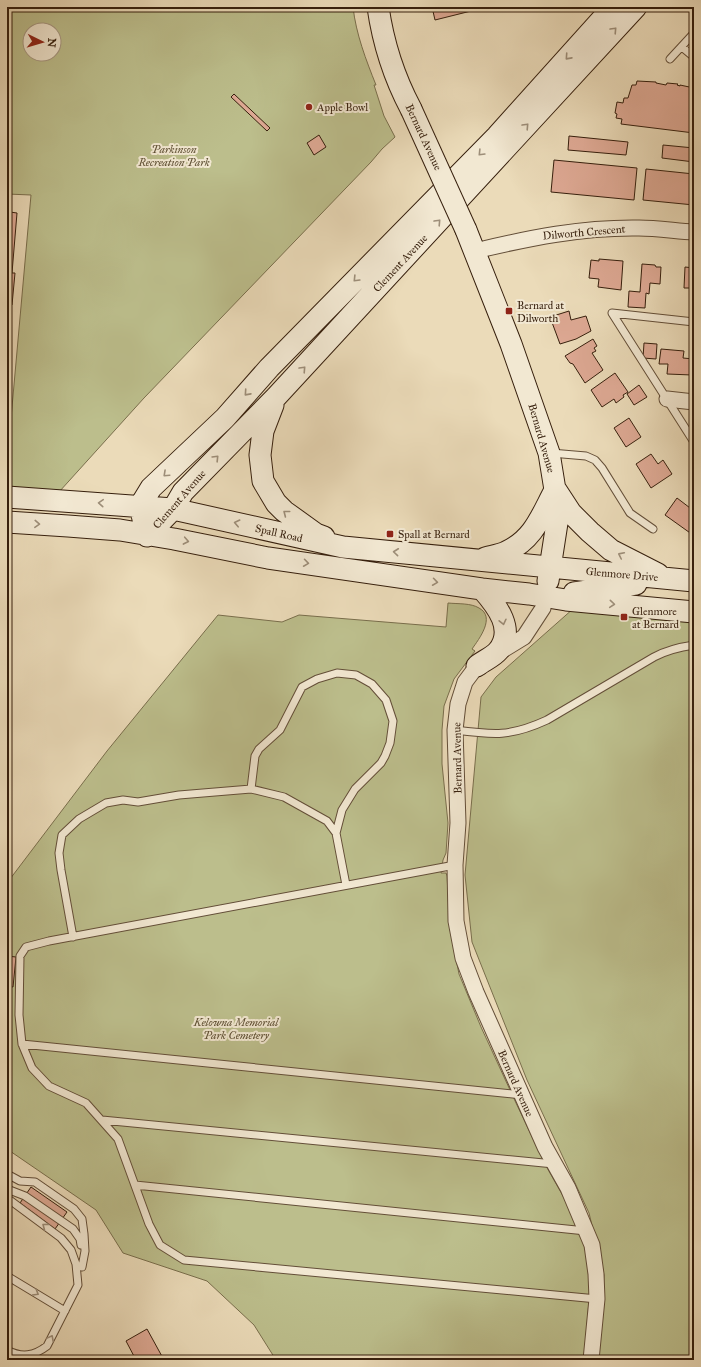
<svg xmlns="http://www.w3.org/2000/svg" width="701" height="1367" font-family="'IM FELL Great Primer',serif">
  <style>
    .green { fill: #bcbe8c; stroke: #796e4c; fill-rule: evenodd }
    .building { fill: #dea994; stroke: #361f0d }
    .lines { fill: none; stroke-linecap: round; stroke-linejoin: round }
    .service-casing { stroke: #634e38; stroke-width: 9 }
    .minor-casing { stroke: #634e38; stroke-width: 17 }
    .secondary-casing { stroke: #361f0d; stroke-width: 23 }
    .service { stroke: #f2e8d2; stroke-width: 7 }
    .minor { stroke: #f2e8d2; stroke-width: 15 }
    .secondary { stroke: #f2e8d2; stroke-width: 21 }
    .secondary-bridge-casing { stroke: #361f0d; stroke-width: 23; stroke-linecap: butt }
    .secondary-bridge { stroke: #f2e8d2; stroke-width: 21 }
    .oneway { stroke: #9d8e79 }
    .poi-dot { fill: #8f2418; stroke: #f2e8d2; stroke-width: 1.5 }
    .labels { text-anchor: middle; stroke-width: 4; stroke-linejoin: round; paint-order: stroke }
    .poi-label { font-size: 11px; fill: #361f0d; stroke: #f2e8d2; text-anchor: start }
    .street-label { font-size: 11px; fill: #361f0d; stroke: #f2e8d2 }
    .park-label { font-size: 11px; font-style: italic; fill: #5e4f33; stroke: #f2e8d2 }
  </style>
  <rect width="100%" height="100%" fill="#ebdbb9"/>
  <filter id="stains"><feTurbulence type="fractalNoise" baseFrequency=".005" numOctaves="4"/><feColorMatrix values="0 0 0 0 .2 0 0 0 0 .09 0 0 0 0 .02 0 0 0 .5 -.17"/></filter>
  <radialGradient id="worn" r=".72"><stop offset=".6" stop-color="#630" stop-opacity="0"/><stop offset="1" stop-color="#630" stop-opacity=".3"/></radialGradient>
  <path class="green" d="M 7,7 L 353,7 C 356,34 366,60 376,85 L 374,85 L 384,116 L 395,137 L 382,149 L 371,162 L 144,398 L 59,492 L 7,486 L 7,463 L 31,195 L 7,194 ZM 30,30 L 54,30 L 54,54 L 30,54 Z
    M 448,603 C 458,604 471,603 479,608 C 496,617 479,639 472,649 L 475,651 L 454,679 L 444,706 L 442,730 L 442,764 L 448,823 L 446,853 L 443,860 L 441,873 L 446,873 L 447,876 L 450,929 L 459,974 L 481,1027 L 516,1103 L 546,1166 L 576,1219 L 582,1235 L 588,1262 L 590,1289 L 584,1360 L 276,1360 L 254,1325 L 207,1281 L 123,1253 L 96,1210 L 7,1149 L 7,883 L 107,751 L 218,615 L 282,622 L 299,615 L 446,627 Z
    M 574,608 L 694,619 L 694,1360 L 597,1360 L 604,1275 L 589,1213 L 527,1080 L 472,942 L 465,875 L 481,697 L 496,677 Z"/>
  <path class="building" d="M 432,7 L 487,7 L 435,20 Z
    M 684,7 L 694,7 L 689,12 Z
    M 637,81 L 656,82 L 656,83 L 666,85 L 667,83 L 678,84 L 677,85 L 680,86 L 680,85 L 694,88 L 694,133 L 621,124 L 622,119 L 616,118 L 617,114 L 615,113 L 617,102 L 623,103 L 624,98 L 628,98 L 632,85 L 636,85 Z
    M 234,94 L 270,128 L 267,131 L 231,97 Z
    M 319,135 L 326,147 L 314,155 L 307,143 Z
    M 569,136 L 628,142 L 626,155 L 568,150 Z
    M 663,145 L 694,148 L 694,162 L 662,158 Z
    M 554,160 L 637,168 L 634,200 L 551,192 Z
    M 646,169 L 694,174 L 694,205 L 643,200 Z
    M 7,210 L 10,210 L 10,212 L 17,213 L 12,273 L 15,273 L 12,305 L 8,305 L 7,323 Z
    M 599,259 L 623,261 L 621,290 L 598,287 L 599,279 L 589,278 L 591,260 L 599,261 Z
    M 642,264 L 655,265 L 656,267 L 661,267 L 660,284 L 650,283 L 649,294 L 646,293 L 645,308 L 628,307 L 629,291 L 640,292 Z
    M 685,267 L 694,268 L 694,288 L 684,288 Z
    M 569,311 L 571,320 L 586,316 L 591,331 L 576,339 L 560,344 L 550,317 Z
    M 593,339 L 597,346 L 594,348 L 596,351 L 592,353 L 603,370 L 585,383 L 573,364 L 570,363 L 565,356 Z
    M 644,343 L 657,344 L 656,359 L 643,358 Z
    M 661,349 L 684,351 L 683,358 L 694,359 L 692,375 L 667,374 L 668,364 L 659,364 Z
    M 615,373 L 628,392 L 623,395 L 624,397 L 616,403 L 614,399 L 602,407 L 591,390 Z
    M 639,385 L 647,397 L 634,405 L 627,394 Z
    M 629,418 L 641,437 L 626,447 L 614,428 Z
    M 651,454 L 658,464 L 663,460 L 672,474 L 651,488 L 636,464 Z
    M 677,498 L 694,511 L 693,535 L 665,515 Z
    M 7,956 L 16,957 L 13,987 L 7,986 Z
    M 31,1187 L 67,1212 L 55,1229 L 20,1203 Z
    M 147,1329 L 164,1360 L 136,1360 L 126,1341 Z"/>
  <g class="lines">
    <defs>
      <path id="service" d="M 682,47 L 694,57
        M 670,59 L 694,33
        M 694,322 L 612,313 L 694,442
        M 551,453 L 586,456 L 595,460 L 602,468 L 630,513 L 653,529
        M 455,730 C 494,735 510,737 547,720 L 654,657 C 667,650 680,647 694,645
        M 251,789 L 255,756 L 259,749 L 280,730 L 302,687 L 317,679 L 337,673 L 356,675 L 372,684 L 386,700 L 393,721 L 390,743 L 385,756 L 381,763 L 355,789 L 342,810 L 336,833
        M 455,865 L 49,941 L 26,947 L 20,956 L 19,1015 L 22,1044 L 32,1068 L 49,1086 L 86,1103 L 118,1139 L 149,1224 L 160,1245 L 184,1260 L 597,1299
        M 73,937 L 61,870 L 59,853 L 62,835 L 79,819 L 106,803 L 123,800 L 138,802 L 179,795 L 251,789 L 284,797 L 327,821 L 336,833 L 346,885
        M 22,1044 L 522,1095
        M 102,1120 L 554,1164
        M 7,1174 L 20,1181 L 35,1182 L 74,1209 L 82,1219 L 84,1234 L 85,1251 L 82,1267
        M 135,1185 L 586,1231
        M 7,1189 L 25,1196 L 73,1229 L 80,1239 L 81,1245
        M 7,1198 L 61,1238 L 71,1250 L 76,1264 L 78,1285 L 47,1346 C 34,1356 22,1358 7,1350
        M 7,1276 L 65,1311"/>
      <path id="minor" d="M 475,251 C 529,238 583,227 639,228 C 657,228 676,231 694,232
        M 667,399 L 694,402
        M 545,597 L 543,608 L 524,637 L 477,666 L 465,682 L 458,704 L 455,730 L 458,823 L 455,865 L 456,921 L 463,958 L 476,992 L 545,1147 L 568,1188 L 592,1245 L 596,1274 L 597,1299 L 591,1360"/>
      <path id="secondary" d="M 378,7 C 383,42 394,77 411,109
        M 466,230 L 511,344 L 549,453 L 555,490 L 557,523 L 548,581
        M 273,405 L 263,431 L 260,455 L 263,481 L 276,503 L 284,511 L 316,534 L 324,537
        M 556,490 L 571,513 L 590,532 L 611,550 L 658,574
        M 7,497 L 173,509 L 343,547 L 694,581
        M 7,522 L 68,526 L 120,530 L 174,539 L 268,558 L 482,589 L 529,594 L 566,600 L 694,612
        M 147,536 L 173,509 L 183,492 L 276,397 L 636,7
        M 147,536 L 140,506 L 151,488 L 225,418 L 269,368 L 497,136 L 613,7
        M 485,558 C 492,556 500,555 506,552 C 534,539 541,516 555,490
        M 574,593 L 636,584
        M 477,666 C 483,661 493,657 498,651 C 516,630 497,606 482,589"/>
    </defs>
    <use href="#service" class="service-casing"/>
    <use href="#minor" class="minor-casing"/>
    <use href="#secondary" class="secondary-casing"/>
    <use href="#service" class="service"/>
    <use href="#minor" class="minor"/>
    <use href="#secondary" class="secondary"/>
    <defs>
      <path id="secondary-bridge" d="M 411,109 L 466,230"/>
    </defs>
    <use href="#secondary-bridge" class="secondary-bridge-casing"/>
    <use href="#secondary-bridge" class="secondary-bridge"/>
  </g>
  <defs><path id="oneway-chevron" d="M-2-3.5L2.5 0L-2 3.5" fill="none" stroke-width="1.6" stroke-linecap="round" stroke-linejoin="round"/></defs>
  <g class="oneway">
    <use href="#oneway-chevron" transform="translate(614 30) rotate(-47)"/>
    <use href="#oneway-chevron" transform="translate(568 57) rotate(132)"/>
    <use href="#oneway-chevron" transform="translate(526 126) rotate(-47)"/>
    <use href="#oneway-chevron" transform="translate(481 153) rotate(134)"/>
    <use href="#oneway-chevron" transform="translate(438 222) rotate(-47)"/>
    <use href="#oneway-chevron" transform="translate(356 279) rotate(134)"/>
    <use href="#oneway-chevron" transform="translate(303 369) rotate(-47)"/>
    <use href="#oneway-chevron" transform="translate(247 393) rotate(132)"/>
    <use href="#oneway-chevron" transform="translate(216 458) rotate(-46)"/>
    <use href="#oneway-chevron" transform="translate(166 474) rotate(137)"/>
    <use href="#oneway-chevron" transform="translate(101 503) rotate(-176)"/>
    <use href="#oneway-chevron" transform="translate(286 513) rotate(-142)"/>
    <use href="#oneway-chevron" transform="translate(237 523) rotate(-167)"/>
    <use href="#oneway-chevron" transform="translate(37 524) rotate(3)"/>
    <use href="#oneway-chevron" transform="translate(186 541) rotate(11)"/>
    <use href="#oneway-chevron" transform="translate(396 552) rotate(-174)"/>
    <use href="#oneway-chevron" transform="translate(621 555) rotate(-154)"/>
    <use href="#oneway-chevron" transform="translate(306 563) rotate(8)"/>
    <use href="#oneway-chevron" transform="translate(435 582) rotate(8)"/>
    <use href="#oneway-chevron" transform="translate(612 604) rotate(5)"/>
    <use href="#oneway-chevron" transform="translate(503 622) rotate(77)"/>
    <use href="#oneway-chevron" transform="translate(45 1226) rotate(-143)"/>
    <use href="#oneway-chevron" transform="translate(36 1293) rotate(31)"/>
    <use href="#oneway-chevron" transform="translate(51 1338) rotate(-62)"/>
  </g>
  <g class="poi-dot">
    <circle cx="309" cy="107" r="4"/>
    <rect x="505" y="307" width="8" height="8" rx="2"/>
    <rect x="386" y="530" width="8" height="8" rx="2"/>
    <rect x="620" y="613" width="8" height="8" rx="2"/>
  </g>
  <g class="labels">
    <g class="poi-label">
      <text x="317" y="111">Apple Bowl</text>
      <text x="517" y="309">Bernard at<tspan x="517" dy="13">Dilworth</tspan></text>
      <text x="398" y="538">Spall at Bernard</text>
      <text x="632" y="615">Glenmore<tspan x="632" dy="13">at Bernard</tspan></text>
    </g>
    <g class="street-label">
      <text transform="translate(424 137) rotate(65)" y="4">Bernard Avenue</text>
      <text transform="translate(584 232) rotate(-5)" y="4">Dilworth Crescent</text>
      <text transform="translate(400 263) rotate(-47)" y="4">Clement Avenue</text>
      <text transform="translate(542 438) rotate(74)" y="4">Bernard Avenue</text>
      <text transform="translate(179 499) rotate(-49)" y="4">Clement Avenue</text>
      <text transform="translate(279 533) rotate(13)" y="4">Spall Road</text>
      <text transform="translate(622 574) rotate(5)" y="4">Glenmore Drive</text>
      <text transform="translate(457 758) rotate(-91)" y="4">Bernard Avenue</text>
      <text transform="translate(516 1083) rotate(66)" y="4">Bernard Avenue</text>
    </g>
    <g class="park-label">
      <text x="174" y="153">Parkinson<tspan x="174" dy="13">Recreation Park</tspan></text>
      <text x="236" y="1026">Kelowna Memorial<tspan x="236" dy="13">Park Cemetery</tspan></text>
    </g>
  </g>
  <rect width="701" height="1367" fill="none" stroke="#ebdbb9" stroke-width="24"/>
  <rect x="8" y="8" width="685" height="1351" fill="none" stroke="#361f0d" stroke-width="2"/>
  <rect x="12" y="12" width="677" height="1343" fill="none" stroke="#361f0d"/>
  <g transform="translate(42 42) rotate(95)"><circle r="19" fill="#f2e8d2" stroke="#a79883"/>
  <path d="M0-3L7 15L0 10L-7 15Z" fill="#8f2418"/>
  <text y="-6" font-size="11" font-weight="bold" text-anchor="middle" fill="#361f0d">N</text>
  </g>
  <rect width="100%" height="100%" filter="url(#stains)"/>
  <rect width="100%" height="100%" fill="url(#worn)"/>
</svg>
